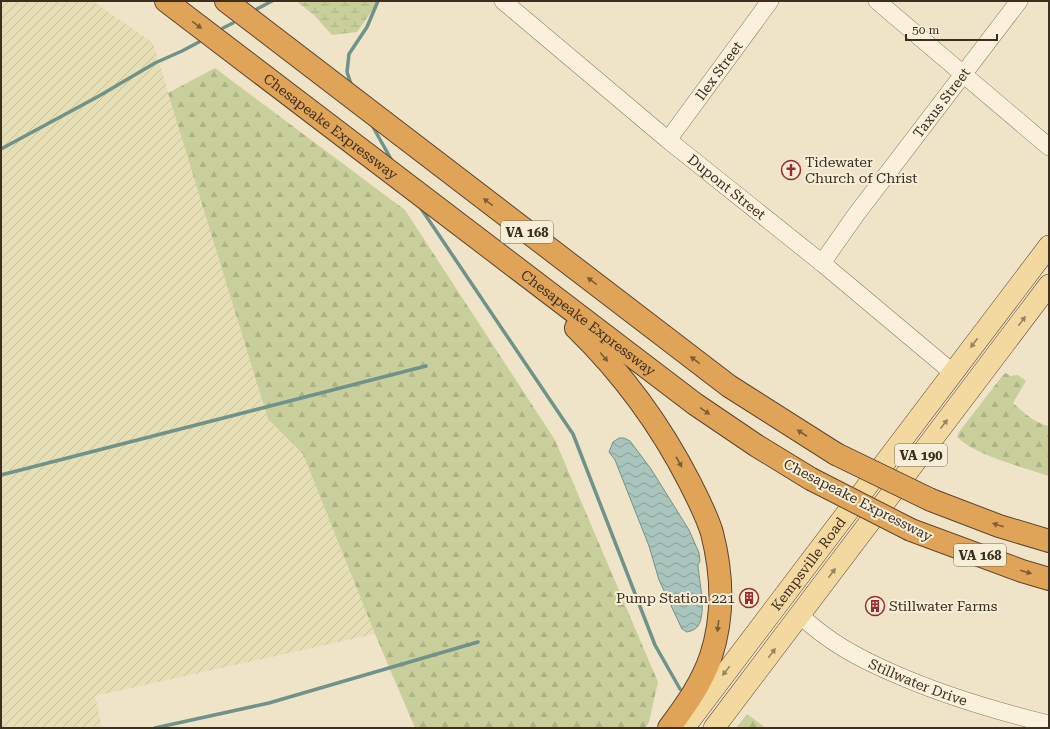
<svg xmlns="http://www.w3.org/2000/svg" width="1050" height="729" font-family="'Roboto Serif',serif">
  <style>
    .farmland { fill: url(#farmland-furrows) }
    .forest { fill: url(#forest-firs) }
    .wetland { fill: url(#wetland-marsh) }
    .water { fill: url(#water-waves); stroke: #6f938a }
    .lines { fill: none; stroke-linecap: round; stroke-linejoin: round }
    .stream { stroke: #6f938a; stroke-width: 3.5 }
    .minor-casing { stroke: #8d765c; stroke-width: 18 }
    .major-casing { stroke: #5b4430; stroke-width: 22 }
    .highway-casing { stroke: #5b4430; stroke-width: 24 }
    .minor { stroke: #faf1dc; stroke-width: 17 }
    .major { stroke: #f3d9a0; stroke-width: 21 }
    .highway { stroke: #e0a458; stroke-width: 22 }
    .highway-bridge-casing { stroke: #5b4430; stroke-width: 24; stroke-linecap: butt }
    .highway-bridge { stroke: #e0a458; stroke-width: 22 }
    .oneway { fill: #7e5d36 }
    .oneway2 { fill: #988460 }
    .labels { text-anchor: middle; stroke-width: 4; stroke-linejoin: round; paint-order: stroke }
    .shield { fill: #f7eed8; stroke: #756857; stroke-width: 1 }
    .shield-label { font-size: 13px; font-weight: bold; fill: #3d2e20 }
    .street-label { font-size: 14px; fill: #3d2e20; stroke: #f7eed8 }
    .poi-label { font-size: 14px; fill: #3d2e20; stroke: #f7eed8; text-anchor: start }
  </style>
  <defs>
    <pattern id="farmland-furrows" width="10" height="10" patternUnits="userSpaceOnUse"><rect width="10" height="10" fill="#e6deb5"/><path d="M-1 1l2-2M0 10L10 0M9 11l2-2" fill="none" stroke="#c6bf9b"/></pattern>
    <pattern id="forest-firs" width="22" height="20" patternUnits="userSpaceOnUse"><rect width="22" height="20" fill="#c9cf9b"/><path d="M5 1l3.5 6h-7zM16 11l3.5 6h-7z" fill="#aeb285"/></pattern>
    <pattern id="wetland-marsh" width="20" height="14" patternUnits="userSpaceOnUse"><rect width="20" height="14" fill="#c9cf9b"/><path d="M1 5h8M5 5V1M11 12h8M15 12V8" fill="none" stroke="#aeb285"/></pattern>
    <pattern id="water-waves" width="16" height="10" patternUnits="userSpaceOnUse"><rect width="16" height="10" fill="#a9c4bc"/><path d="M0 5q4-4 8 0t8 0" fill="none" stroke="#8ba098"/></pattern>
  </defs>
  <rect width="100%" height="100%" fill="#f0e4c8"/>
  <path class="farmland" d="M 1,1 L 93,1 L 153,43 L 268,419 L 303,454 L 375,634 L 95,696 L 102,728 L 1,728 Z"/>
  <path class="forest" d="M 215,68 L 405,210 L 555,440 L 658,682 L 649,722 L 645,728 L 415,728 L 375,634 L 303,454 L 268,419 L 168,93 Z
    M 1006,373 L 1010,376 L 1018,375 L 1026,381 L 1013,403 C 1024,413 1035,423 1049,426 L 1049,476 C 1024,467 976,456 957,437 L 959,432 L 1003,375 Z
    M 747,714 L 766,728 L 736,728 Z"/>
  <path class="wetland" d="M 296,1 L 379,1 L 357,32 L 332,35 L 314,15 Z"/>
  <path class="water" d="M 619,438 L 624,438 L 630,441 L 651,469 L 689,530 L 699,553 L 700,561 L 698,565 C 699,581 707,612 698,626 C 695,630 691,631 687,632 L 682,629 L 659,580 L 649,546 L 615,460 L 609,452 L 613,442 Z"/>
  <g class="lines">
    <path class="stream" d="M 257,9 L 272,1
      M 223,28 L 233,23
      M 352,87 L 347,72 L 349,54 L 367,27 L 378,1
      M 373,127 L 391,159
      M 1,149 L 99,96 L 155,63 L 182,51 L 199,42
      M 420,207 L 573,434 L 655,645 L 680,689
      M 1,475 L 426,366
      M 155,728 L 269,703 L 478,642"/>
    <defs>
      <g id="minor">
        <path id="s1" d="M 503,1 L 668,140 L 822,263 L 952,372"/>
        <path d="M 877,1 L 1049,147"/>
        <path id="s2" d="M 668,140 L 770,1"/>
        <path id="s3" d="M 822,263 L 855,216 L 1019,1"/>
        <path id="s4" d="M 800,615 C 828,642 860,659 895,674 C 945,696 996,711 1049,724"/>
      </g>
      <g id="major">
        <path id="s5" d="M 684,728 L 1049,246"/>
        <path d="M 714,728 L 1049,285"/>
      </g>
      <g id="highway">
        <path id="s6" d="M 166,1 L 695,404 L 757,446 L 811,479"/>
        <path d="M 226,1 L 729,386 L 836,454"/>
        <path d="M 576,328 C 622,373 661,426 690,483 C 698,499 707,516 712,533 C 722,572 724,616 711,656 C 702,683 686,705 669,728"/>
        <path d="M 931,500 L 999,526 L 1049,541"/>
        <path d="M 911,530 L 1022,571 L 1049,579"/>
      </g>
    </defs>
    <use href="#minor" class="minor-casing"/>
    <use href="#major" class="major-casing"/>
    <use href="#highway" class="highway-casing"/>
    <use href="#minor" class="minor"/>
    <use href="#major" class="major"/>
    <use href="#highway" class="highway"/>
    <defs>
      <path id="highway-bridge" d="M 836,454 L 931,500
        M 811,479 L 911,530"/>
    </defs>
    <use href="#highway-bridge" class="highway-bridge-casing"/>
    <use href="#highway-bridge" class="highway-bridge"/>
  </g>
  <defs><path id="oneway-solid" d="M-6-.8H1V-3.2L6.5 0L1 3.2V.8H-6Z"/></defs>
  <g class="oneway">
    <use href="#oneway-solid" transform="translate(197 25) rotate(37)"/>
    <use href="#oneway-solid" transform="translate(488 202) rotate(-143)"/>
    <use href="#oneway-solid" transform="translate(592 281) rotate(-143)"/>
    <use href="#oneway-solid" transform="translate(604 357) rotate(50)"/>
    <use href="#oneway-solid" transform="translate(695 360) rotate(-143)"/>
    <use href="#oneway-solid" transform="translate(705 411) rotate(35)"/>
    <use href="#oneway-solid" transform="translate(802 433) rotate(-147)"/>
    <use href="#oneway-solid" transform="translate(679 462) rotate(61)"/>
    <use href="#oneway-solid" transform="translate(998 525) rotate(-162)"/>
    <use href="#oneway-solid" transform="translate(1026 572) rotate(16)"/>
    <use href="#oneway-solid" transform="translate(718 626) rotate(97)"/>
  </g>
  <g class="oneway2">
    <use href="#oneway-solid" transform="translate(1022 321) rotate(-53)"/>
    <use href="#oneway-solid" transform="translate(974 343) rotate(127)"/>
    <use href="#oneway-solid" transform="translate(944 424) rotate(-53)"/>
    <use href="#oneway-solid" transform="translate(832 573) rotate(-53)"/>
    <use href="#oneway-solid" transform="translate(772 653) rotate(-53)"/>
    <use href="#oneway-solid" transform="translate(726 671) rotate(128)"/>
  </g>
  <defs>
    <symbol id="church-ring" viewBox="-11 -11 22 22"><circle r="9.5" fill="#f7eed8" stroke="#9e2a2b" stroke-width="1.5"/><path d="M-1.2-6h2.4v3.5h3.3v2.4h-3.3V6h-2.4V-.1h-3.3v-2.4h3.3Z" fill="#9e2a2b"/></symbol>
    <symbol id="building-ring" viewBox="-11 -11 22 22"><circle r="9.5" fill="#f7eed8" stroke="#9e2a2b" stroke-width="1.5"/><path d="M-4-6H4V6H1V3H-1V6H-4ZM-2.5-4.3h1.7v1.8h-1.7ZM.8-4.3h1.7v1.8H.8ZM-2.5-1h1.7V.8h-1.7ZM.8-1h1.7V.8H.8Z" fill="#9e2a2b"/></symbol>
  </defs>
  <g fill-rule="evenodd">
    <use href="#church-ring" x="780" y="159" width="22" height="22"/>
    <use href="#building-ring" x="738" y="587" width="22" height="22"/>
    <use href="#building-ring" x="864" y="595" width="22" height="22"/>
  </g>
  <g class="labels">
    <g class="shield">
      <rect x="501" y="221" width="52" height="22" rx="3"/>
      <rect x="895" y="444" width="52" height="22" rx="3"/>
      <rect x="954" y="544" width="52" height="22" rx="3"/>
    </g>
    <g class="shield-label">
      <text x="527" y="237">VA 168</text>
      <text x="921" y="460">VA 190</text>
      <text x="980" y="560">VA 168</text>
    </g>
    <g class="street-label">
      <text dy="5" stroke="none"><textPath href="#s2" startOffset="86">Ilex Street</textPath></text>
      <text dy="5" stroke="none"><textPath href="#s3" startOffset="200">Taxus Street</textPath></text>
      <text dy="5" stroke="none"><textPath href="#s6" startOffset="207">Chesapeake Expressway</textPath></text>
      <text dy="5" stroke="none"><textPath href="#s1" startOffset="291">Dupont Street</textPath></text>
      <text dy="5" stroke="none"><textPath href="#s6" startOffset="531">Chesapeake Expressway</textPath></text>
      <text transform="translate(858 500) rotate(27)" y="5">Chesapeake Expressway</text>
      <text dy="5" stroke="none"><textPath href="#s5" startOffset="206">Kempsville Road</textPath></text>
      <text dy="5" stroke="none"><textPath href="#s4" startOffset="137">Stillwater Drive</textPath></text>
    </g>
    <g class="poi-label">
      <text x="805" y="167">Tidewater<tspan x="805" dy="16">Church of Christ</tspan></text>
      <text x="735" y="603" text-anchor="end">Pump Station 221</text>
      <text x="889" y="611">Stillwater Farms</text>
    </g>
  </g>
  <rect width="1050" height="729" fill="none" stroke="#3d2e20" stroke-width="4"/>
  <path d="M906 34v6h91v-6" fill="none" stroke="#3d2e20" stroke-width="2"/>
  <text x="912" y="34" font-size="12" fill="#3d2e20" stroke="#f7eed8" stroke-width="3" paint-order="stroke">50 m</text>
</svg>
